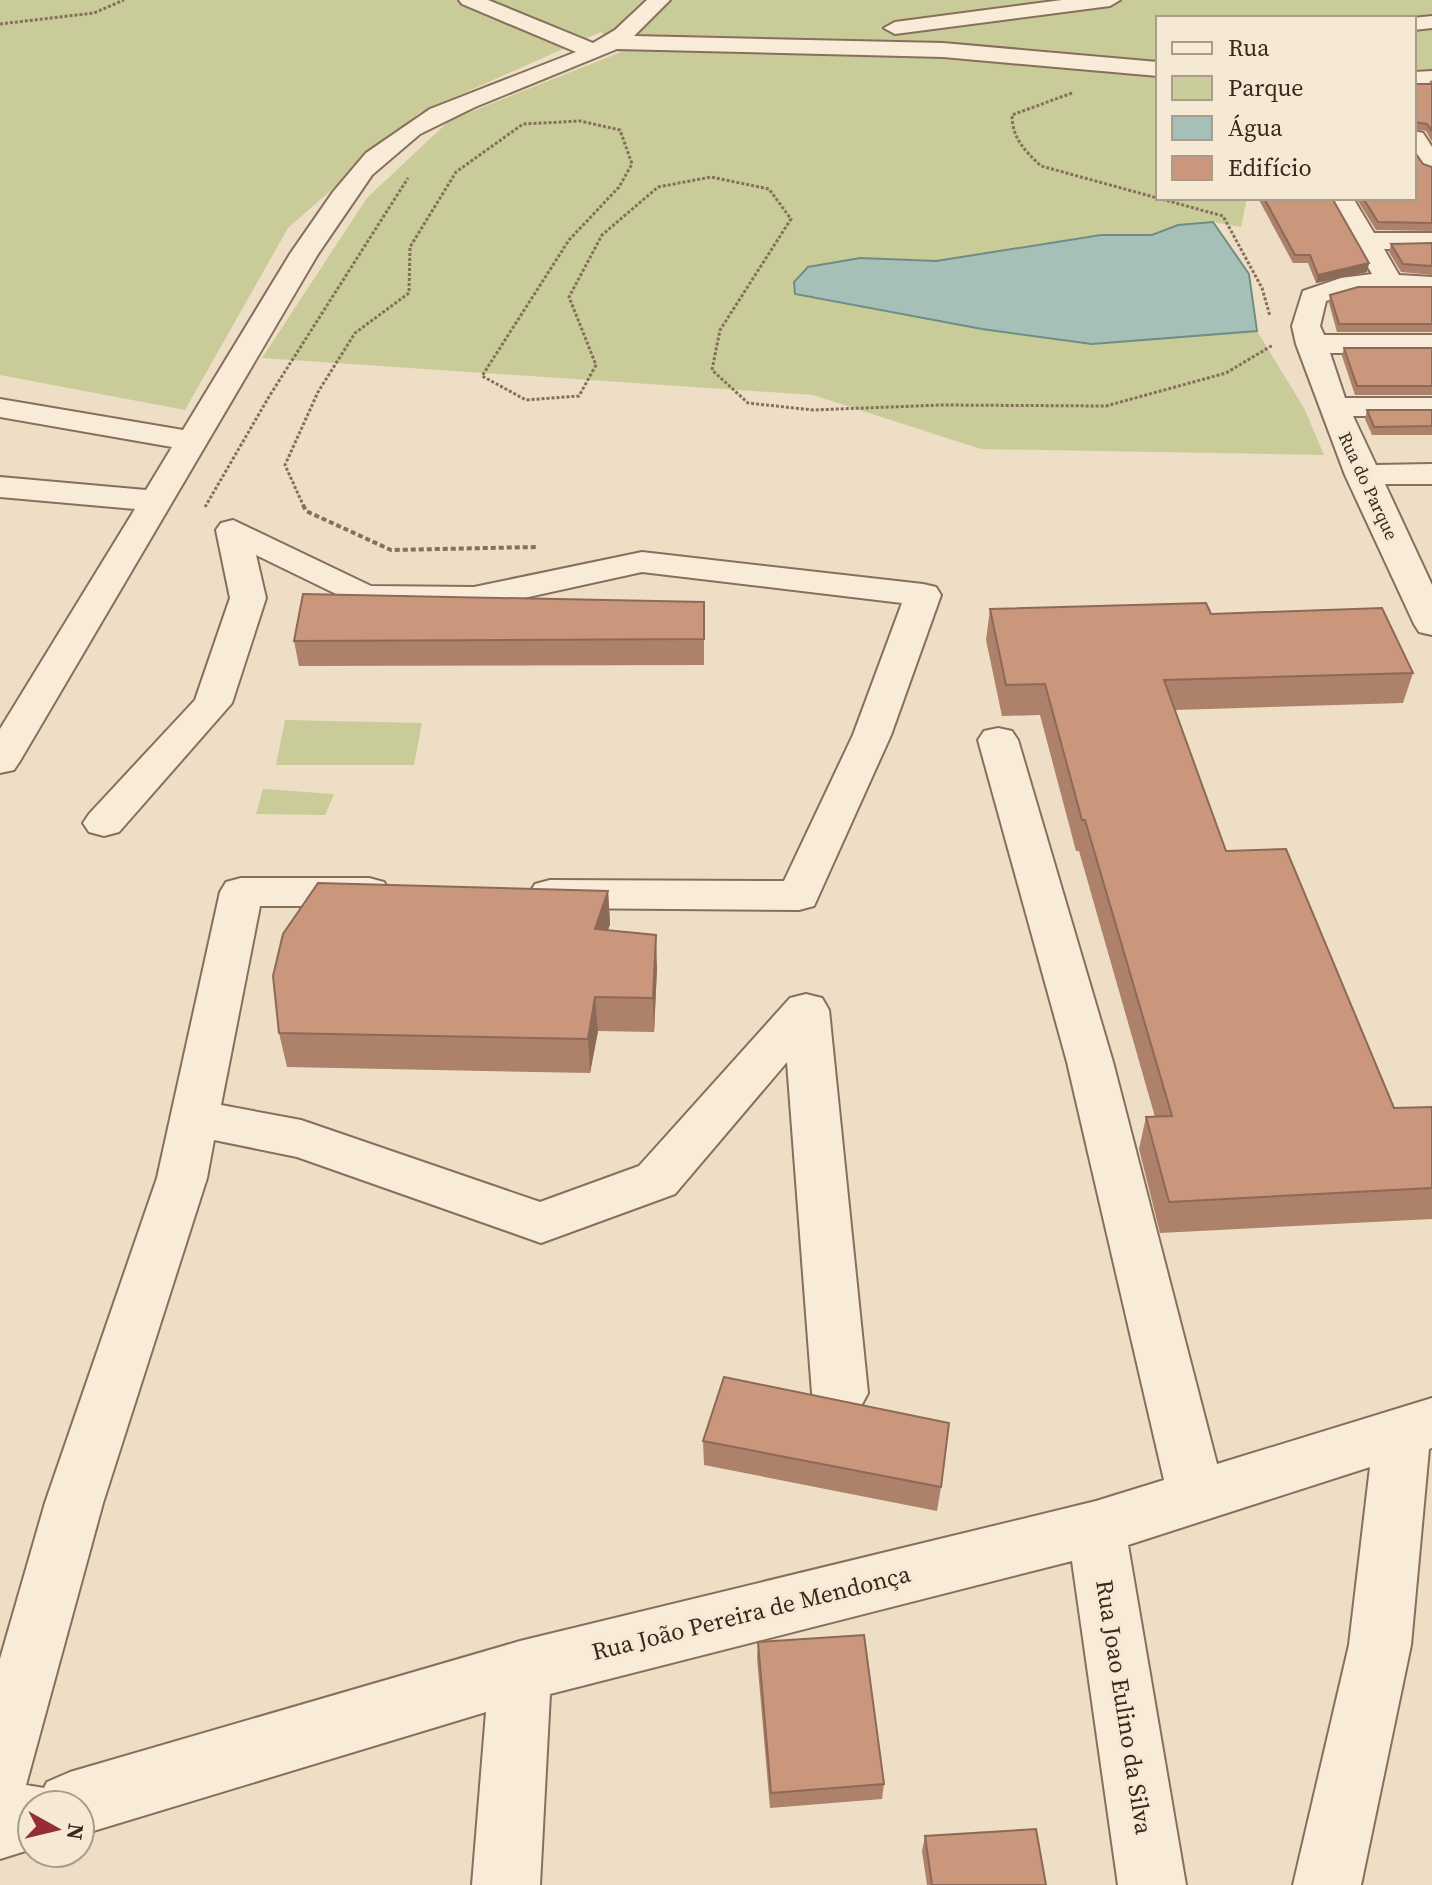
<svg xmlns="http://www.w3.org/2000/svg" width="1432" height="1885" font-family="'Source Serif 4',serif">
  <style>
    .green { fill: #c9cb99 }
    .water { fill: #a6c0b7; stroke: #6d8e84; stroke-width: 2 }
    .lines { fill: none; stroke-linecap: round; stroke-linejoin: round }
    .minor-casing { stroke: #876f5b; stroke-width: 4 }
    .path-far1 { stroke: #876f5b; stroke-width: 3; stroke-dasharray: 3 2; stroke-linecap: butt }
    .path { stroke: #876f5b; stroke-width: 4; stroke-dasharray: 5 3; stroke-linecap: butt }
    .minor { fill: #f8ecd8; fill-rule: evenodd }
    .wall { fill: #ae816b }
    .shaded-wall { fill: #8d6957 }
    .building { fill: #ca967c; stroke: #8d6957; stroke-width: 2 }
    .labels { text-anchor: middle; stroke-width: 6; stroke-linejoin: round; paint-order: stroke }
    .far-street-label { font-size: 18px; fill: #38291f; stroke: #f5e9d4 }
    .near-street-label { font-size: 24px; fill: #38291f; stroke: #f5e9d4 }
  </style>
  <rect width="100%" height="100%" fill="#eddec5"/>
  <path class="green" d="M 0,0 L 1432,0 L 1432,72 L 1414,73 L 1414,18 L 1158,18 L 1158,198 L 1247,198 L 1241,227 L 1213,222 L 1178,225 L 1152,235 L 1101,235 L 936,261 L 860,258 L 794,282 L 796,294 L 982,329 L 1092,344 L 1257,331 L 1304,408 L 1324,455 L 981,449 L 813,395 L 262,358 L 367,198 L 450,120 L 626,50 L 601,32 L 419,113 L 288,228 L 185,410 L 0,375 Z
    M 285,720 L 422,723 L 414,765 L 276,765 Z
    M 263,789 L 334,794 L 325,815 L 256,814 Z"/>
  <path class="water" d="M 1213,222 L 1249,274 L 1257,331 L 1092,344 L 982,329 L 795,294 L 794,282 L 808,267 L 860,258 L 936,261 L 1101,235 L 1152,235 L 1178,225 Z"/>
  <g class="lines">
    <defs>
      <path id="minor" d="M 459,0 L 488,0 L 593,43 L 615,30 L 647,0 L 670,0 L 634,36 L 943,43 L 1158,62 L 1158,76 L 943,57 L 617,49 L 475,107 L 420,134 L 372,175 L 318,254 L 20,761 L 14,770 L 0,773 L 0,729 L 135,509 L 0,497 L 0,477 L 146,490 L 172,447 L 0,417 L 0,399 L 183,430 L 290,254 L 333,192 L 366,153 L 430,109 L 576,52 L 462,4 Z
        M 1062,0 L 1120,0 L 1110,6 L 895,34 L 884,28 L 895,22 Z
        M 1432,16 L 1432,28 L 1414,30 L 1412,18 Z
        M 1432,71 L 1432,85 L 1414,86 L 1414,72 Z
        M 1414,131 L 1423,133 L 1432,147 L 1432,172 L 1423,170 L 1414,157 Z
        M 1327,198 L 1353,198 L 1374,233 L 1432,233 L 1432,249 L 1384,249 L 1399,275 L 1432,277 L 1432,293 L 1356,292 L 1326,301 L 1320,326 L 1324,335 L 1432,335 L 1432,353 L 1330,353 L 1345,398 L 1432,398 L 1432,416 L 1353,416 L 1376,465 L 1432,464 L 1432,484 L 1385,484 L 1432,585 L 1432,635 L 1419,632 L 1414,624 L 1345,475 L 1296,344 L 1292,326 L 1303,291 L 1341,278 L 1372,274 Z
        M 233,520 L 371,586 L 474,587 L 642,552 L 923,584 L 936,587 L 941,595 L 891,735 L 814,906 L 799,910 L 550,908 L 535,904 L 529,894 L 535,884 L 550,880 L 784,881 L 853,735 L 902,603 L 642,572 L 474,609 L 365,608 L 256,555 L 266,598 L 232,703 L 119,832 L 104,836 L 89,832 L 83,823 L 89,814 L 195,700 L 230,598 L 216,530 L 221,523 Z
        M 998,728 L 1012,731 L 1018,740 L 1113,1062 L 1217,1464 L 1432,1398 L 1432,1448 L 1429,1449 L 1411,1645 L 1361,1885 L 1293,1885 L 1349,1645 L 1370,1467 L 1128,1545 L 1186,1885 L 1118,1885 L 1072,1561 L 550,1694 L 540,1885 L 472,1885 L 486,1712 L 80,1835 L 80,1805 L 32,1805 L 32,1849 L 0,1859 L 0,1659 L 45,1503 L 157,1178 L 220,892 L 226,882 L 241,878 L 369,878 L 384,882 L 390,892 L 384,902 L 369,906 L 260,906 L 221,1105 L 301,1120 L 540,1202 L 639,1166 L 790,998 L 806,994 L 822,998 L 829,1010 L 868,1393 L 859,1410 L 840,1417 L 821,1410 L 812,1393 L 787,1062 L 675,1194 L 541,1243 L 297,1157 L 214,1140 L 207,1178 L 103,1503 L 26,1785 L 44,1788 L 47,1782 L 70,1772 L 520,1641 L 1096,1501 L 1164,1480 L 1067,1062 L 978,740 L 984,731 Z"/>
    </defs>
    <use href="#minor" class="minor-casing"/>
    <path class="path-far1" d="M 0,24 L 94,13 L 124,0
      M 1072,93 L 1012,115 C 1012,138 1025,151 1041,166 L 1223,216 L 1262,288 L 1270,316
      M 205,507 L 270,395 L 408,178
      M 304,507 L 285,465 L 318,392 L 355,333 L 409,293 L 410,247 L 456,172 L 523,124 L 580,121 L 620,130 L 632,164 L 619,187 L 569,240 L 482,376 L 526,400 L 579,396 L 596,365 L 569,297 L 602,235 L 658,187 L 711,177 L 769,189 L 791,219 L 720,330 L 712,370 L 748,403 L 813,410 L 941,405 L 1106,406 L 1226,373 L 1273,345"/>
    <path class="path" d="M 303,505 L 306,511 L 391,550 L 537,547"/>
    <use href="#minor" class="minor"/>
  </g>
  <path class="wall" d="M 1432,80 L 1432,142 L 1426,131 L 1414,129 L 1414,84 L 1429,84 L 1430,81 Z
    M 1423,164 L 1432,167 L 1432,231 L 1376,230 L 1356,198 L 1414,198 Z
    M 1260,198 L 1332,198 L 1369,263 L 1367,272 L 1316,283 L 1308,263 L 1293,263 L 1259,200 Z
    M 1432,243 L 1432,275 L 1401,272 L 1389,252 L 1391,244 Z
    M 1432,287 L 1432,332 L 1337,332 L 1329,303 L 1330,295 Z
    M 1344,348 L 1432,348 L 1432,395 L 1355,395 L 1342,356 Z
    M 1367,410 L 1432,410 L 1432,435 L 1372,435 L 1365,419 Z
    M 704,602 L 704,665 L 299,666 L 294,641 Z
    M 990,609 L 1211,614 L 1413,673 L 1403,703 L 1175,710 L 1226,851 L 1394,1108 L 1432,1107 L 1432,1219 L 1160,1233 L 1139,1149 L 1146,1117 L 1155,1117 L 1079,851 L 1076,851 L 1040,715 L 1002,716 L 986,640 Z
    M 608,891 L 610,924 L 608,930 L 657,968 L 654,1032 L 598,1031 L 590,1073 L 287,1067 L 279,1033 Z
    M 703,1441 L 941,1487 L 937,1511 L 704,1465 Z
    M 758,1642 L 884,1784 L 882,1799 L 770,1808 L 757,1658 Z
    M 925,1836 L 1046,1885 L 927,1885 L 922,1851 Z"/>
  <path class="shaded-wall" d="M 1369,263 L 1367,272 L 1316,283 L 1318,275 Z
    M 608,891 L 610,924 L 597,963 L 595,929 Z
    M 656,935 L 657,968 L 654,1032 L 653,998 Z
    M 595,997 L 598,1031 L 590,1073 L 588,1039 Z"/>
  <path class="building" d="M 1414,84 L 1432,84 L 1432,131 L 1427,124 L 1414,122 Z
    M 1414,151 L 1423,164 L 1432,167 L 1432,223 L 1378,222 L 1363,198 L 1414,198 Z
    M 1264,198 L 1332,198 L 1369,263 L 1318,275 L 1310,255 L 1295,255 Z
    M 1432,243 L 1432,266 L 1403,264 L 1391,244 Z
    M 1358,287 L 1432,287 L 1432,324 L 1339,324 L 1330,295 Z
    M 1344,348 L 1432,348 L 1432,386 L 1357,386 Z
    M 1367,410 L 1432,410 L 1432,426 L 1374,427 Z
    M 303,594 L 704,602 L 704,639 L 294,641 Z
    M 1206,603 L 1211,614 L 1382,608 L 1413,673 L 1164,680 L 1226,851 L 1286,849 L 1394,1108 L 1432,1107 L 1432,1188 L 1169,1202 L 1146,1117 L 1172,1116 L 1085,820 L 1082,820 L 1045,684 L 1006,685 L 990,609 Z
    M 318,883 L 608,891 L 595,929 L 656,935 L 653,998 L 595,997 L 588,1039 L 279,1033 L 273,976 L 283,934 Z
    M 724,1377 L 949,1423 L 941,1487 L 703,1441 Z
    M 864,1635 L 884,1784 L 771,1793 L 758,1642 Z
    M 1036,1829 L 1046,1885 L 932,1885 L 925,1836 Z"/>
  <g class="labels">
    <g class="far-street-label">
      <text transform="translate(1368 486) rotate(65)" y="6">Rua do Parque</text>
    </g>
    <g class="near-street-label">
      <text transform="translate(751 1613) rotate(-14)" y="8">Rua João Pereira de Mendonça</text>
      <text transform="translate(1124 1707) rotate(81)" y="8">Rua Joao Eulino da Silva</text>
    </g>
  </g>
  <rect x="1156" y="16" width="260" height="184" fill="#f5e9d4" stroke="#a99c8c" stroke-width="2"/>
  <rect x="1172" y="42" width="40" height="12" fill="#f8ecd8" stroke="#a99c8c" stroke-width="2"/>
  <text x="1228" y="56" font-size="24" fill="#38291f">Rua</text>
  <rect x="1172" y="76" width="40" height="24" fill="#c9cb99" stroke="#a99c8c" stroke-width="2"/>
  <text x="1228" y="96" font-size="24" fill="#38291f">Parque</text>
  <rect x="1172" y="116" width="40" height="24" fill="#a6c0b7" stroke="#a99c8c" stroke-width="2"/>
  <text x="1228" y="136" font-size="24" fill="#38291f">Água</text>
  <rect x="1172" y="156" width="40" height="24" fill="#ca967c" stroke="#a99c8c" stroke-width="2"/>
  <text x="1228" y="176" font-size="24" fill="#38291f">Edifício</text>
  <g transform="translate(56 1829) rotate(98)"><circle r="38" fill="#f5e9d4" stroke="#a99c8c" stroke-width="2"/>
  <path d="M0-6L14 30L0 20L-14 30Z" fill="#942d36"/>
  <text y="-12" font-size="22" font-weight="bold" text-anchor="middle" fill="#38291f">N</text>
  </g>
</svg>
